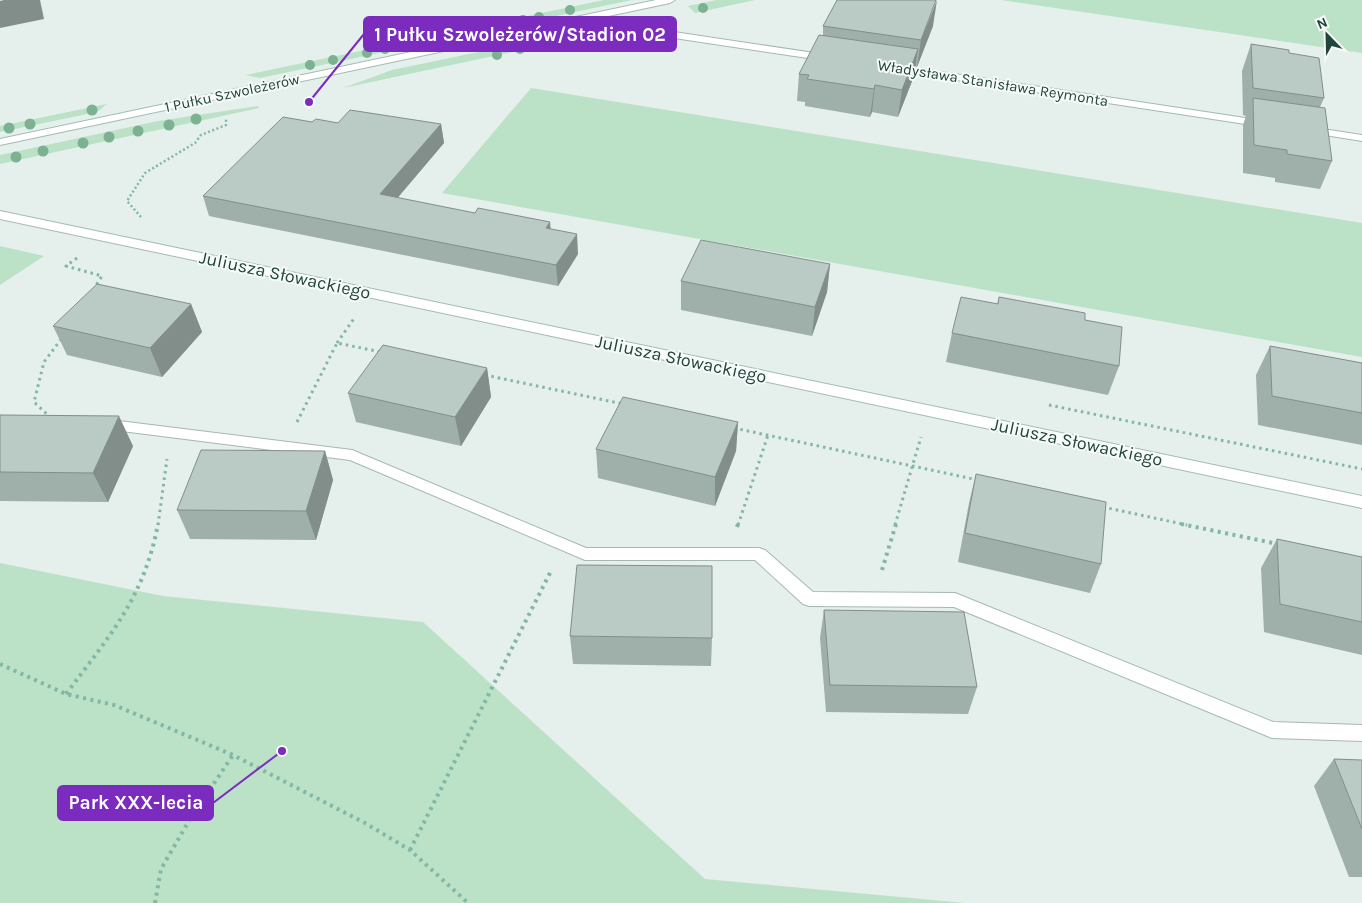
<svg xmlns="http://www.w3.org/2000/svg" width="1362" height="903" font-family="Karla,sans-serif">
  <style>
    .green { fill: #bbe2c6 }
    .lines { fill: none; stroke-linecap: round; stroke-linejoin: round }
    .street-casing { stroke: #a6b8b3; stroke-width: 2 }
    .secondary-casing { stroke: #a1bcb3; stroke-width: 2 }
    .path-far2 { stroke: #82b6a6; stroke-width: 2.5; stroke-dasharray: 2 2.5; stroke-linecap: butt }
    .path-far1 { stroke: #82b6a6; stroke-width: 3; stroke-dasharray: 2.5 4; stroke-linecap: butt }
    .path { stroke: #82b6a6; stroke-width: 4; stroke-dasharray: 3 4.5; stroke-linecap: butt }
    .street { fill: #fff; fill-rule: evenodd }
    .secondary { fill: #fff; fill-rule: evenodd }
    .tree { fill: #7cb192 }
    .wall { fill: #9fafa9 }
    .shaded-wall { fill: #828e89 }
    .building { fill: #b9cbc4; stroke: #828e89 }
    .labels { text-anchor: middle; stroke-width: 4; stroke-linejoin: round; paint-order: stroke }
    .far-street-label { font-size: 15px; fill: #21443b; stroke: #f6fbf8 }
    .street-label { font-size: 18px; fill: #21443b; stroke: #f6fbf8 }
    .leader { fill: none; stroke: #7b2cbf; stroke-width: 2 }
    .callout-dot { fill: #7b2cbf; stroke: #f6fbf8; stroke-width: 2 }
    .callout { fill: #7b2cbf; stroke: #7b2cbf; stroke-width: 2 }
    .callout-label { font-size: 19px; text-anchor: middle; font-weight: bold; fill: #fff }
  </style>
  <rect width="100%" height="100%" fill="#e5efeb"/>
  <path class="green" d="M 604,0 L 632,0 L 260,78 L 246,75 Z
    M 717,0 L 755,0 L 695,13 L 688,6 Z
    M 1001,0 L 1362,0 L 1362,53 Z
    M 585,30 L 607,32 L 343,88 L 392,70 Z
    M 531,88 L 1362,223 L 1362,357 L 442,193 Z
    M 107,104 L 97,112 L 0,132 L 0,126 Z
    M 258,106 L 259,108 L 0,164 L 0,155 L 158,121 Z
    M 0,246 L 44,256 L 0,285 Z
    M 0,563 L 163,596 L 423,622 L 705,879 L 965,903 L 0,903 Z"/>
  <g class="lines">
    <defs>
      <path id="street" d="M 594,14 L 600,14 L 610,21 L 634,26 L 828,55 L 833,58 L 828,61 L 634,32 L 604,25 L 594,18 Z
        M 895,65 L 1265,121 L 1271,124 L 1265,127 L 891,70 L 891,66 Z
        M 1310,127 L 1362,135 L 1362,141 L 1306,132 L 1304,130 Z
        M 103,419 L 352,450 L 586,548 L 759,548 L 765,550 L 813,592 L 955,593 L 1273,722 L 1362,725 L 1362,741 L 1272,738 L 954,607 L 809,606 L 803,604 L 755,560 L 585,560 L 350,460 L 98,428 L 96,424 Z"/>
      <path id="secondary" d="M 656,0 L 675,0 L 670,3 L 0,145 L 0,139 Z
        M 0,211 L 1362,496 L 1362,508 L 0,219 Z"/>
    </defs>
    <use href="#street" class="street-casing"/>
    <use href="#secondary" class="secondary-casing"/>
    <path class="path-far2" d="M 141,217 L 127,201 L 145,173 L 195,143 L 201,135 L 226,125 L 226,118"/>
    <path class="path-far1" d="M 77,258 L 66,266 L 102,276 L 95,287
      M 337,343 L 355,317
      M 485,375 L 623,404
      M 1049,405 L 1362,469
      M 51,418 L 34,402 L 44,362 L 62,338
      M 297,422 L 337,343 L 381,352
      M 734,428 L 978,480
      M 1103,507 L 1187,525
      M 158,525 L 167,459
      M 738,525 L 768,435
      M 895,525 L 921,437"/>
    <path class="path" d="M 1181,524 L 1278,544
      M 737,527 L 738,524
      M 882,570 L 896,524
      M 0,664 L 66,694 L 114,705 L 233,755 L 365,823 L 410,850 L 468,903
      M 66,694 C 110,635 144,598 158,524
      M 410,850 L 552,569
      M 155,903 L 161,869 L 190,819 L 233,755"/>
    <use href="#street" class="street"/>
    <use href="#secondary" class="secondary"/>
  </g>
  <g class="tree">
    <circle cx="703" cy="8" r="5"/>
    <circle cx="570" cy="10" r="5"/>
    <circle cx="539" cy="17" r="5"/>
    <circle cx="523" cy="20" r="5"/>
    <circle cx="385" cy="49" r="5"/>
    <circle cx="520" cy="49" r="5"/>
    <circle cx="367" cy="53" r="5"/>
    <circle cx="497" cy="55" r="5"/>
    <circle cx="333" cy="60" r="5"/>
    <circle cx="310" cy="65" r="5"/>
    <circle cx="92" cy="110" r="5.5"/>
    <circle cx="196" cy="119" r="5.5"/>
    <circle cx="30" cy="124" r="5.5"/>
    <circle cx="169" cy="125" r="5.5"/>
    <circle cx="9" cy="128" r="5.5"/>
    <circle cx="138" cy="131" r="5.5"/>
    <circle cx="109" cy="137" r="5.5"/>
    <circle cx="83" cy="143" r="5.5"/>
    <circle cx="43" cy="151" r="5.5"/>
    <circle cx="16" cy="157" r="5.5"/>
  </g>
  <path class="wall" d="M 823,26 L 933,26 L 917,67 L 915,66 L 914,76 L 898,117 L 872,112 L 870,117 L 805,106 L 805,102 L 797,101 L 799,74 L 823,35 Z
    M 1251,44 L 1289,53 L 1324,98 L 1320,107 L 1332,161 L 1320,189 L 1275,182 L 1275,178 L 1243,173 L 1243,125 L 1246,116 L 1243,115 L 1242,71 Z
    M 338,123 L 441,124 L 444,143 L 397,198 L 550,229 L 578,254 L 558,286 L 209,216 L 203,196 Z
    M 830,264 L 827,292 L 812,336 L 681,310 L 681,281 Z
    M 999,297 L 1085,320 L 1119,366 L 1108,395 L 946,362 L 952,333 L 997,304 Z
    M 191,304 L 202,332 L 162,377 L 67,355 L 53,326 Z
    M 1270,346 L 1362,363 L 1362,445 L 1258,425 L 1256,375 Z
    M 487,368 L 491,397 L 461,446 L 356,422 L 348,393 Z
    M 0,415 L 133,446 L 108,502 L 0,501 Z
    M 738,422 L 736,451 L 715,506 L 598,478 L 596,449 Z
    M 325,451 L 333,480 L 316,540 L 190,539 L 177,510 Z
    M 976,474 L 1101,564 L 1090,593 L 958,562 L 969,503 Z
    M 1277,539 L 1362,557 L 1362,655 L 1264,632 L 1261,568 Z
    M 824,610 L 977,687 L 968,714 L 826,712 L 820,638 Z
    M 570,636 L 712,638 L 711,666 L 573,664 Z
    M 1334,759 L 1362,760 L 1362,877 L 1349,877 L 1314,786 Z"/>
  <path class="shaded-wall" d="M 4,0 L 40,0 L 44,19 L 0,28 L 0,1 Z
    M 937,0 L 933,26 L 917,67 L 921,40 Z
    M 918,49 L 914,76 L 898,117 L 902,90 Z
    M 875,85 L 872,112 L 870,117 L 874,89 Z
    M 441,124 L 444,143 L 384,214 L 380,194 Z
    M 550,222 L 552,242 L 546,228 Z
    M 577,234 L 578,254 L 558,286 L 556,265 Z
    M 830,264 L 827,292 L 812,336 L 815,307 Z
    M 191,304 L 202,332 L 162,377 L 150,348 Z
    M 487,368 L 491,397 L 461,446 L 455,417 Z
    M 119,416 L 133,446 L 108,502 L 93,473 Z
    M 738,422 L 736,451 L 715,506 L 715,477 Z
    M 325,451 L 333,480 L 316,540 L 306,511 Z"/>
  <path class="building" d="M 837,0 L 936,0 L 921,40 L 823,26 Z
    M 819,35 L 918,49 L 902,90 L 875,85 L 874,89 L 807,79 L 809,75 L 799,74 Z
    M 1251,44 L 1289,50 L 1289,53 L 1319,58 L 1324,98 L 1253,88 Z
    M 1253,98 L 1325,108 L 1332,161 L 1287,154 L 1287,150 L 1254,145 Z
    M 350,110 L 441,124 L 380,194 L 475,213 L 478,208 L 550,222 L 546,228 L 577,234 L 556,265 L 203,196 L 283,117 L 312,122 L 316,119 L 338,123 Z
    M 701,240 L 830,264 L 815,307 L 681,281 Z
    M 97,284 L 191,304 L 150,348 L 53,326 Z
    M 961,297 L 998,304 L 999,297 L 1085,313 L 1085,320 L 1122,327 L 1119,366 L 952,333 Z
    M 383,345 L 487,368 L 455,417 L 348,393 Z
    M 1270,346 L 1362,363 L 1362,413 L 1272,396 Z
    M 623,397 L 738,422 L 715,477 L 596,449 Z
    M 0,415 L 119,416 L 93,473 L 0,472 Z
    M 201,450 L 325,451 L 306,511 L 177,510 Z
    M 976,474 L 1106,502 L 1101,564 L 965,533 Z
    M 1277,539 L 1362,557 L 1362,622 L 1280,604 Z
    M 577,565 L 712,566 L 712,638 L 570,636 Z
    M 824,610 L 964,612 L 977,687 L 830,685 Z
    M 1334,759 L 1362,760 L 1362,829 Z"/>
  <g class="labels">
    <g class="far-street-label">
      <text transform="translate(993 83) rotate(9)" y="5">Władysława Stanisława Reymonta</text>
      <text transform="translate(232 93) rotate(-12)" y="5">1 Pułku Szwoleżerów</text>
    </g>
    <g class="street-label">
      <text transform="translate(285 275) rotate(12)" y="6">Juliusza Słowackiego</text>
      <text transform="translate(681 359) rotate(12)" y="6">Juliusza Słowackiego</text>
      <text transform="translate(1077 442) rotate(12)" y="6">Juliusza Słowackiego</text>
    </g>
  </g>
  <path class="leader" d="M309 102L364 34M282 751L213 803"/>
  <g class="callout-dot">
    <circle cx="309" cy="102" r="5"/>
    <circle cx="282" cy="751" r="5"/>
  </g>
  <g class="callout">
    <rect x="364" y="17" width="312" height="34" rx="5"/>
    <rect x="58" y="786" width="155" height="34" rx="5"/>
  </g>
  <g class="callout-label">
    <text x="520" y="41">1 Pułku Szwoleżerów/Stadion 02</text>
    <text x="136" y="809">Park XXX-lecia</text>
  </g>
  <g transform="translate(1327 35) rotate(337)" stroke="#f6fbf8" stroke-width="4" paint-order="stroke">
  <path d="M0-4L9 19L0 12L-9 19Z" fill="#21443b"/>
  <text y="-8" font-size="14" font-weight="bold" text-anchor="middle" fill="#21443b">N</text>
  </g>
</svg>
